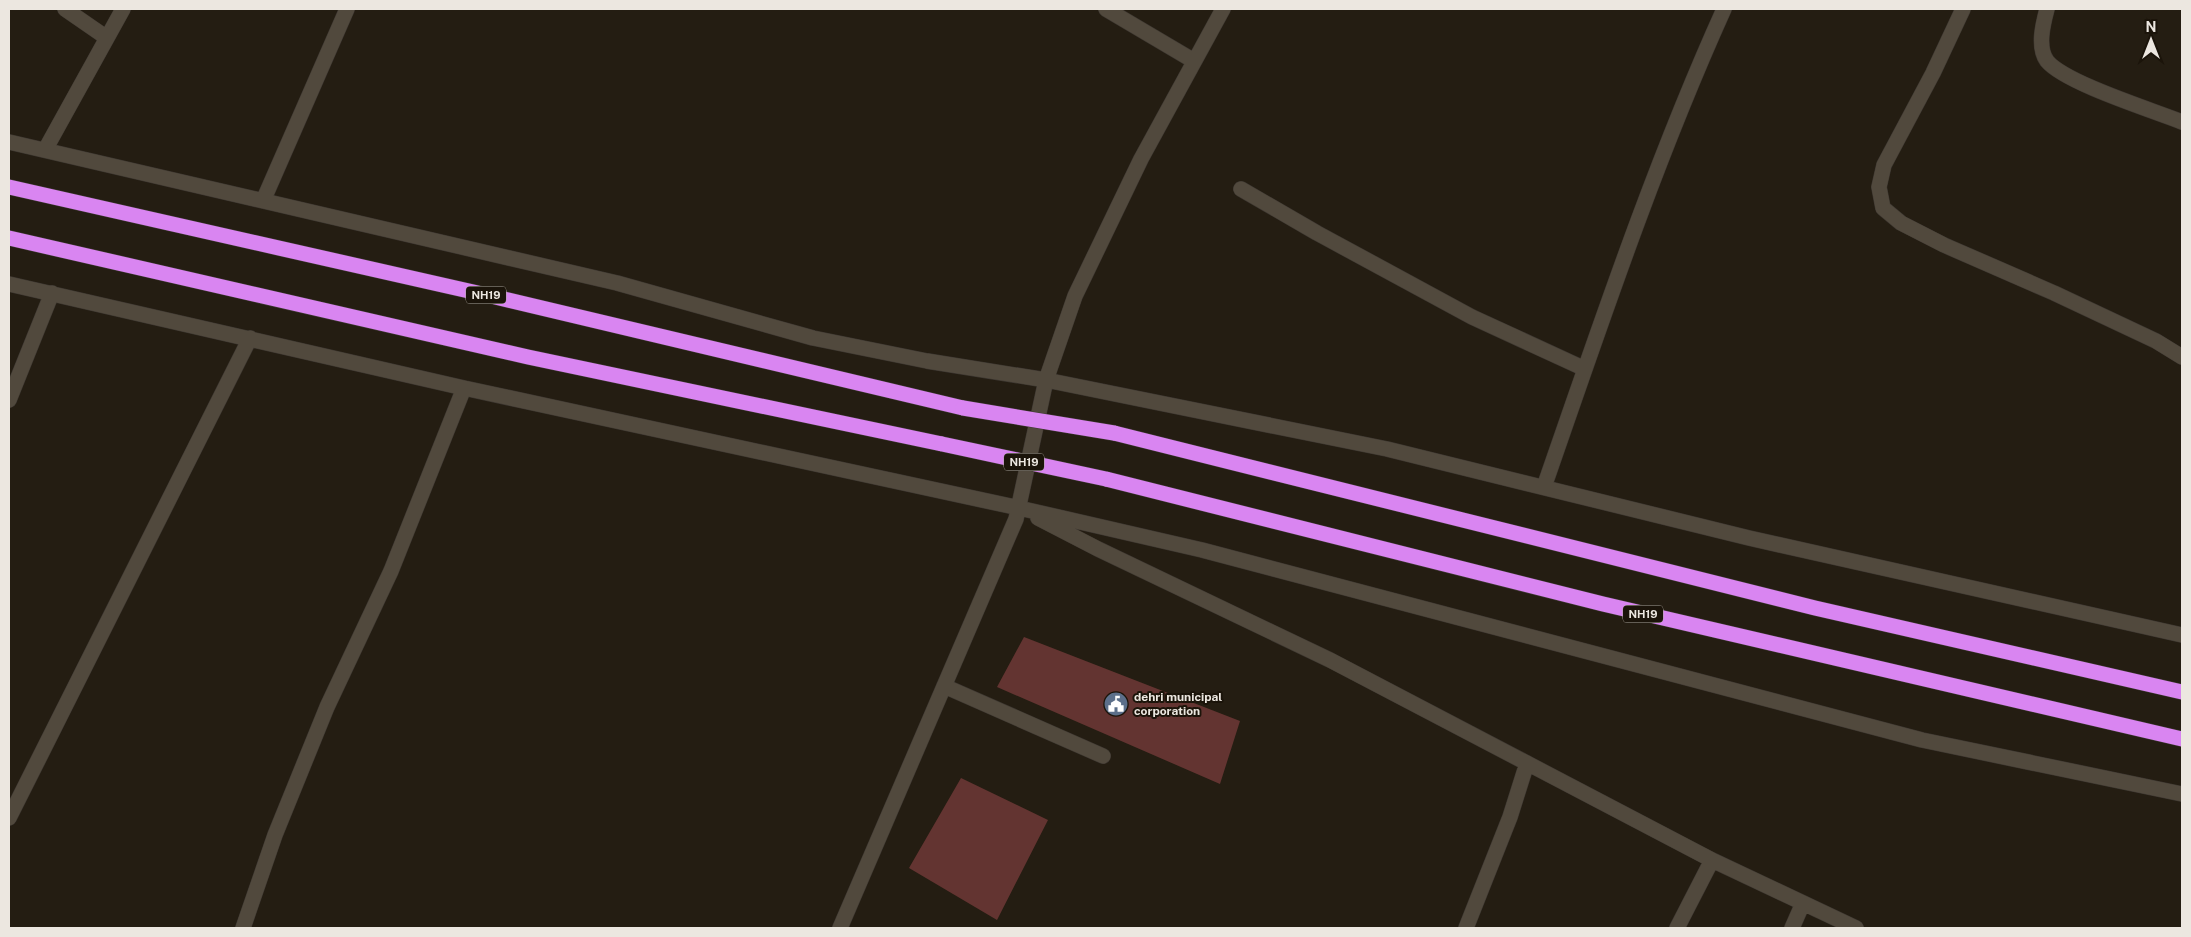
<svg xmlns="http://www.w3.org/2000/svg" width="2191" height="937" font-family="'Public Sans',sans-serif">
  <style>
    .building { fill: #633431 }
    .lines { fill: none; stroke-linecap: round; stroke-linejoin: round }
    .minor-casing { stroke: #3e3832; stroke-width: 16 }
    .highway-casing { stroke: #3e3832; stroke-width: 16 }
    .minor { stroke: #51493d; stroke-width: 15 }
    .highway { stroke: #d985f1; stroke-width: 15 }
    .highway-bridge-casing { stroke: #3e3832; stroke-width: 16; stroke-linecap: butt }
    .highway-bridge { stroke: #d985f1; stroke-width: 15 }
    .labels { text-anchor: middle; stroke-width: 4; stroke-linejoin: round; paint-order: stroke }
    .shield { fill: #1b140a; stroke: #ada8a0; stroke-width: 1 }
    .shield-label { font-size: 11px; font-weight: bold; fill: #ece7e0 }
    .poi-label { font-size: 12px; font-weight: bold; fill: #ece7e0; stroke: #1b140a; text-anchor: start }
  </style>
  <rect width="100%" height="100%" fill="#241d12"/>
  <path class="building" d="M 1024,637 L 1240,721 L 1220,784 L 997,687 Z
    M 961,778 L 1048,820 L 997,920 L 909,868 Z"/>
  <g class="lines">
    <defs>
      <path id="minor" d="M 65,9 L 107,38
        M 1106,9 L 1194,61
        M 1963,9 L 1933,73 L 1884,165 L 1879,187 L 1883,208 L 1901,223 L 1944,245 L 2054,293 L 2156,341 L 2182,357
        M 2047,9 C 2043,24 2037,47 2047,61 C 2065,83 2152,110 2182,122
        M 9,142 L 617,283 L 813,338 L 927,361 L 1046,380 L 1387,449 L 1749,538 L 2182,635
        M 45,150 L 123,9
        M 1241,189 L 1317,233 L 1472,317 L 1585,369
        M 263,201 L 347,9
        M 9,284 L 464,388 L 1019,508 L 1202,550 L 1922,740 L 2182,794
        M 9,400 L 52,293
        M 1544,487 C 1600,326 1654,164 1724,9
        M 1038,518 L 1098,549 L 1330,660 L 1712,860 L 1856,928
        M 944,686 L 1103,756
        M 9,818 L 250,338
        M 243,928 L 275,835 L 327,707 L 391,571 L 464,388
        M 840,928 L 1016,519 L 1046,380 L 1075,296 L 1141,159 L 1223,9
        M 1466,928 L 1510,817 L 1527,763
        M 1677,928 L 1712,860
        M 1792,928 L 1803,903"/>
      <path id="highway" d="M 9,187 L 491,296 L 963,408
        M 9,238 L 528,357 L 942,444
        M 1114,433 L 1815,608 L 2182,692
        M 1106,479 L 1603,604 L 2182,739"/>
    </defs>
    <use href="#minor" class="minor-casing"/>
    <use href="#highway" class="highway-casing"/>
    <use href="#minor" class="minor"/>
    <use href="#highway" class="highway"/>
    <defs>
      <path id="highway-bridge" d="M 963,408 L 1114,433
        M 942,444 L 1106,479"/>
    </defs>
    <use href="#highway-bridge" class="highway-bridge-casing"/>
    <use href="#highway-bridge" class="highway-bridge"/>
  </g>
  <defs>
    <symbol id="civic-disc" viewBox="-11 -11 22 22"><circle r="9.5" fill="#5c6f8a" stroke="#1b140a"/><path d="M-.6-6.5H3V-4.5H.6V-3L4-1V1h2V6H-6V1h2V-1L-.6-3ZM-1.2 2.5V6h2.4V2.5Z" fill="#fff"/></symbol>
  </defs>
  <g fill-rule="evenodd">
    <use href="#civic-disc" x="1102" y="690" width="28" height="28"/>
  </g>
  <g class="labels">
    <g class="shield">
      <rect x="466" y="286.5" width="40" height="17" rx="4"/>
      <rect x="1004" y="453.5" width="40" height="17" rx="4"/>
      <rect x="1623" y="605.5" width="40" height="17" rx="4"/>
    </g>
    <g class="shield-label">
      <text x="486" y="299">NH19</text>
      <text x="1024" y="466">NH19</text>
      <text x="1643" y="618">NH19</text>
    </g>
    <g class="poi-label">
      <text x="1134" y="701">dehri municipal<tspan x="1134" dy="14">corporation</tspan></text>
    </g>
  </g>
  <rect width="2191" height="937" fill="none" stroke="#ece7e0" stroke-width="20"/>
  <g transform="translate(2151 40)" stroke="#1b140a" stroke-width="4" paint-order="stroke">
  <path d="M0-4L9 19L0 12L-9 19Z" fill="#ece7e0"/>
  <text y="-8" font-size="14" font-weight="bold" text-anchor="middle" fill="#ece7e0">N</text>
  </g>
</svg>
